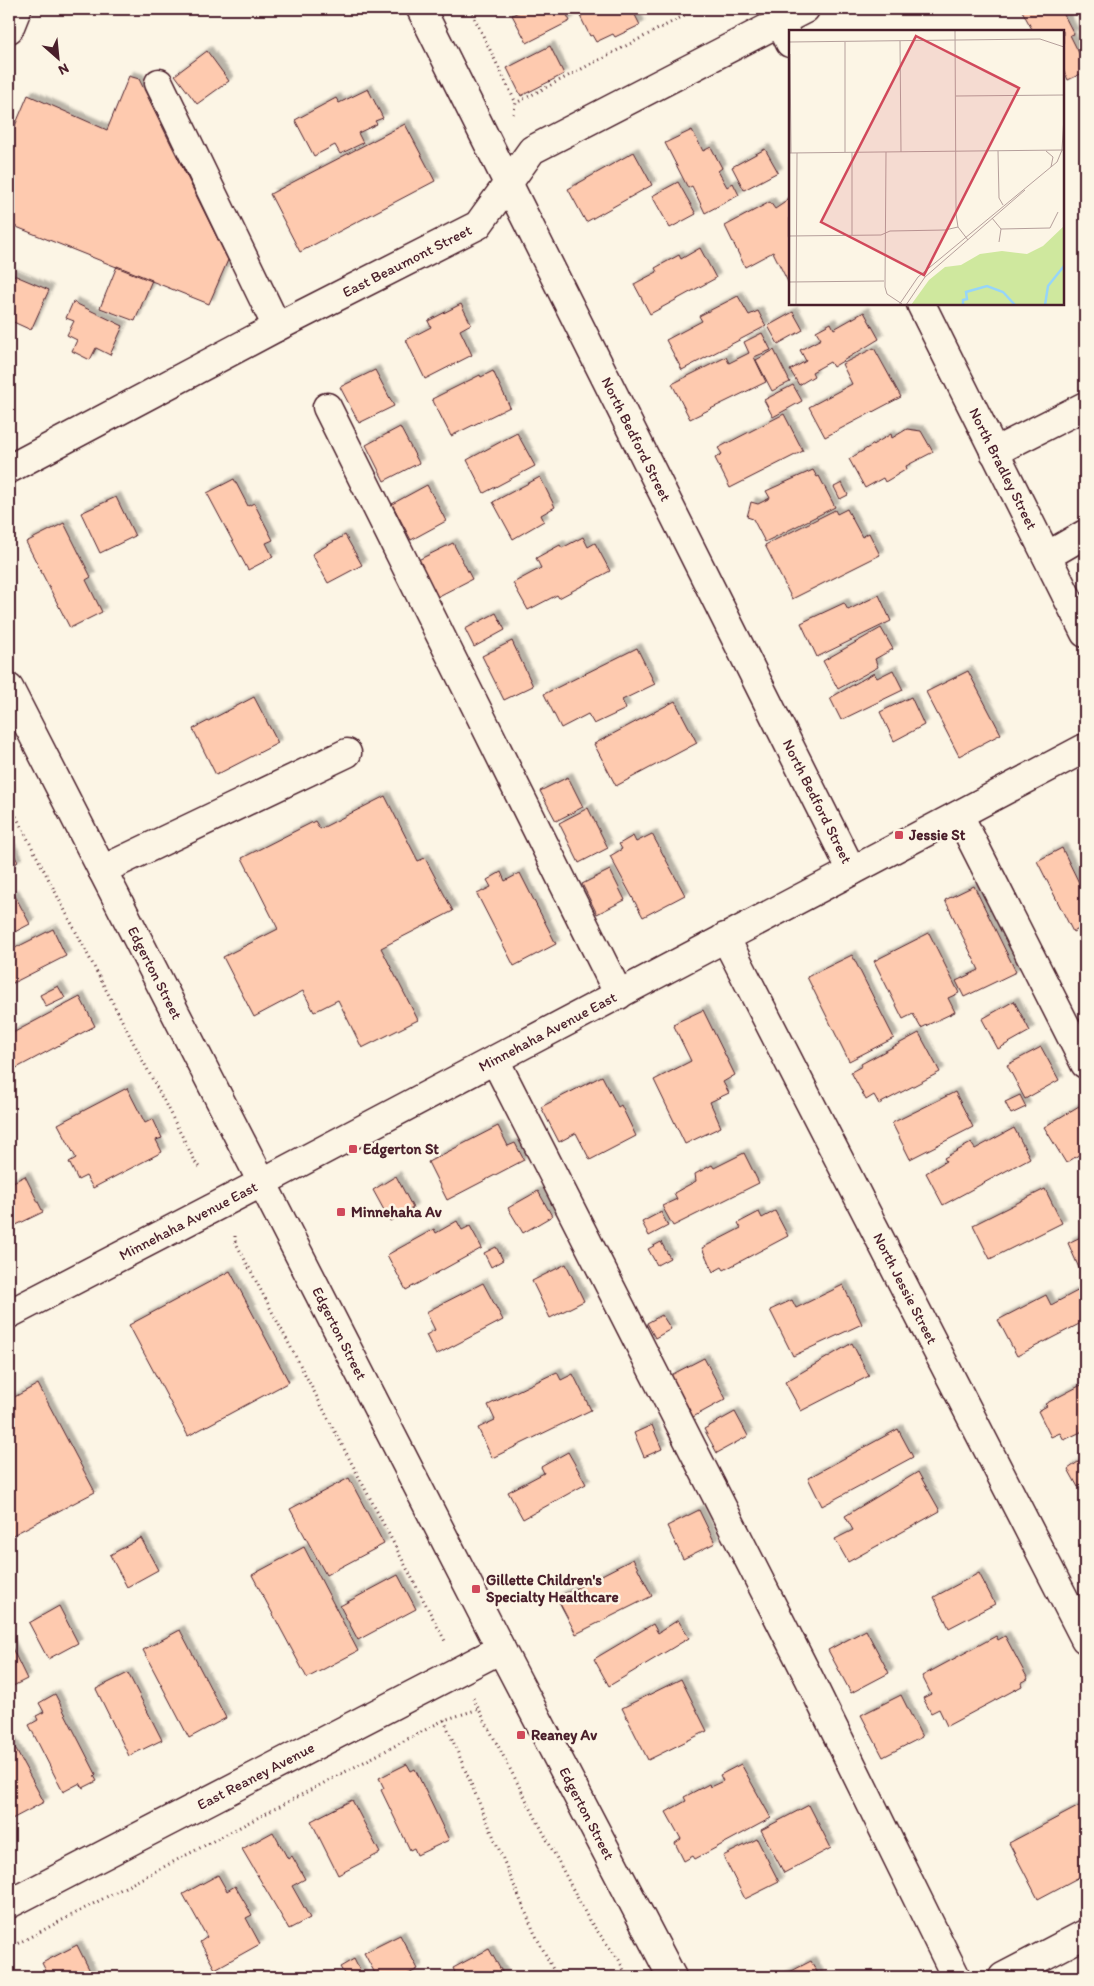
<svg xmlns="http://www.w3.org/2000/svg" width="1094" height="1986" font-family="Itim,sans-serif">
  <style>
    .building { fill: #fecaaf; stroke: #4a1f2b; filter: url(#shadow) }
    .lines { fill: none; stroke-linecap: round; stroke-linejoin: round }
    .minor-casing { stroke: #4a1f2b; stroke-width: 31 }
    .path { stroke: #4a1f2b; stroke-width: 3; stroke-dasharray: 1 4; stroke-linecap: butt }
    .minor { stroke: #fcf5e5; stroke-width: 28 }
    .poi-dot { fill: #d1495b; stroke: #fcf5e5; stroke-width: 2 }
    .labels { text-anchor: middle; stroke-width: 5; stroke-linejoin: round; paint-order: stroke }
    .street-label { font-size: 15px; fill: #4a1f2b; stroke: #fcf5e5 }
    .poi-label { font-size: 15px; font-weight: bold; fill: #4a1f2b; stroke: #fcf5e5; text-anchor: start }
    .inset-river { fill: none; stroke: #97d5f8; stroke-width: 2.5 }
    .inset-road { fill: none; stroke: #b59f9b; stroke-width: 1 }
    .view { fill: #d1495b; fill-opacity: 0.15; stroke: #d1495b; stroke-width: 2.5 }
    .inset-edge { fill: none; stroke: #4a1f2b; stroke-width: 2.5 }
  </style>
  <defs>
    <filter id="shadow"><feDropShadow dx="4.5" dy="-4.5" stdDeviation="1" flood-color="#0004"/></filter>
  </defs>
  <rect width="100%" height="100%" fill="#fcf5e5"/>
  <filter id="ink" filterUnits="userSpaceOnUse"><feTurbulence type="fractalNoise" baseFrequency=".02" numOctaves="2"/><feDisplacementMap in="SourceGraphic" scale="10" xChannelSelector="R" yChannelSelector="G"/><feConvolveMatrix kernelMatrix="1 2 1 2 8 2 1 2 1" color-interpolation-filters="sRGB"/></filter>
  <g filter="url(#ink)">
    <path class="building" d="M 525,9 L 564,9 L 570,21 L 527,43 L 512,15 Z
      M 596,9 L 632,9 L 640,25 L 615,37 L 613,34 L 596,42 L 592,35 L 590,36 L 580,16 Z
      M 1021,9 L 1061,9 L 1074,34 L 1070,35 L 1085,65 L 1085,72 L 1068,80 L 1063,69 L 1063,31 L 1033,31 Z
      M 550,46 L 564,74 L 521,96 L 507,68 Z
      M 207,51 L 229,81 L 197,104 L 175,75 Z
      M 129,76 L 139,79 L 228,260 L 209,304 L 9,224 L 9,140 L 28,95 L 107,130 Z
      M 368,89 L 383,118 L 375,121 L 377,124 L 358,133 L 363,143 L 340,154 L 335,145 L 314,156 L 295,120 L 336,98 L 339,103 Z
      M 405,124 L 435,181 L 300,252 L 270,194 Z
      M 692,130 L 703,151 L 711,147 L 722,168 L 718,171 L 727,187 L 733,183 L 739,195 L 705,213 L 692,186 L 688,188 L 665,143 Z
      M 765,149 L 778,172 L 744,190 L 732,167 Z
      M 634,152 L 652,185 L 586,222 L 568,189 Z
      M 678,182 L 696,214 L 670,228 L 652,196 Z
      M 789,196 L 790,196 L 790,286 L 773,252 L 745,267 L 725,226 L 770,202 L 775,209 L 784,203 Z
      M 700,248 L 716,278 L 650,314 L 634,284 L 657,272 L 655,268 L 679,255 L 681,259 Z
      M 117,266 L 152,280 L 135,321 L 100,308 Z
      M 9,273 L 49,290 L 31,330 L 9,320 Z
      M 738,296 L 749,315 L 758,311 L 766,326 L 682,370 L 666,340 L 702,321 L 699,316 Z
      M 73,302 L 123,326 L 110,355 L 96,348 L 90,360 L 72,351 L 77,340 L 67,335 L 74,321 L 66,318 Z
      M 461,304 L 471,324 L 460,330 L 472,355 L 425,379 L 406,340 L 431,327 L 428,321 Z
      M 793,312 L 803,330 L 778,344 L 768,326 Z
      M 864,312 L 879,339 L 833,367 L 830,362 L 812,372 L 814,376 L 799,385 L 790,370 L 806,361 L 800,350 L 821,339 L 816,331 L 831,323 L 834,329 Z
      M 762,333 L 771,350 L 754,357 L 766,382 L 690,419 L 672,384 L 726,357 L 729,363 L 749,353 L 744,342 Z
      M 874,348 L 901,397 L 825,437 L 809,407 L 852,384 L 842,364 Z
      M 774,350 L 790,382 L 772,391 L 756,360 Z
      M 375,370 L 394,406 L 359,423 L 340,387 Z
      M 493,371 L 510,407 L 451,436 L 432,399 L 480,375 L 481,377 Z
      M 793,385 L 802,401 L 773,417 L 764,400 Z
      M 784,414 L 803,451 L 730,488 L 715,458 L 722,454 L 718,448 Z
      M 400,427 L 419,463 L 384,481 L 366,445 Z
      M 907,429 L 921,431 L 933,452 L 906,466 L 907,469 L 885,482 L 883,478 L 865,488 L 849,459 L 891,434 L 892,438 Z
      M 517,433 L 535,466 L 484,493 L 467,460 Z
      M 813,470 L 817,477 L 819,476 L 835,507 L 765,542 L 753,519 L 747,517 L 751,502 L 758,504 L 770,498 L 766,491 Z
      M 540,477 L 555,507 L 541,515 L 544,521 L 513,539 L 493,502 Z
      M 234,479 L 248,506 L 254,503 L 273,540 L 266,543 L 273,557 L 248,570 L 207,493 Z
      M 842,483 L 848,495 L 840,499 L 834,487 Z
      M 427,485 L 446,521 L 411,540 L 392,504 Z
      M 116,497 L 135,536 L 100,553 L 81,513 Z
      M 847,509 L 862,537 L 869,533 L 880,555 L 792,599 L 765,545 L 835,510 L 837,514 Z
      M 64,523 L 91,577 L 86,580 L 102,612 L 70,628 L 26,542 Z
      M 345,535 L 362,565 L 328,583 L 312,554 Z
      M 583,537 L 588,547 L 595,543 L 610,571 L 559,598 L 557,595 L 528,610 L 513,583 L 541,568 L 536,558 L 560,545 L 562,548 Z
      M 453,543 L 472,579 L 437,597 L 418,560 Z
      M 879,595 L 891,621 L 817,657 L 801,623 L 844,603 L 848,610 Z
      M 496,613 L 505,630 L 474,647 L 465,629 Z
      M 881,628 L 893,649 L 875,659 L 878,667 L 838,689 L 823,661 Z
      M 512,641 L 533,686 L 504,700 L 482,656 Z
      M 637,648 L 655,684 L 622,700 L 626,709 L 594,724 L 588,714 L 561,728 L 544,694 Z
      M 893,670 L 903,690 L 841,720 L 830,698 L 874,673 L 877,678 Z
      M 968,671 L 1001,734 L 959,756 L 926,692 Z
      M 254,697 L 278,743 L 216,775 L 193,729 Z
      M 911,697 L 924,725 L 894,741 L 880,712 Z
      M 675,701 L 697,743 L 616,786 L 594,744 Z
      M 568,777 L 583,807 L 556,821 L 540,791 Z
      M 385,796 L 418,861 L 425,858 L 453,911 L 381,948 L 418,1020 L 362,1048 L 338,1000 L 314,1012 L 303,991 L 254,1017 L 223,957 L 278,929 L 242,858 L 315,821 L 320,829 Z
      M 588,808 L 608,848 L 579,863 L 559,823 Z
      M 652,834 L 685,895 L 643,917 L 610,856 L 622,849 L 619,844 L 633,836 L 636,842 Z
      M 9,846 L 18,862 L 10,867 L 11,870 L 9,871 Z
      M 1062,848 L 1085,895 L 1085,926 L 1073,932 L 1037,861 Z
      M 610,870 L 625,900 L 597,914 L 582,884 Z
      M 501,872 L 505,881 L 520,873 L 556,944 L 514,966 L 477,894 L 491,887 L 487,880 Z
      M 974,886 L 1016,972 L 964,997 L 956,981 L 979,970 L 945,900 Z
      M 14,894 L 30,924 L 9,935 L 9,897 Z
      M 53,929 L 66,956 L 9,985 L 9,951 Z
      M 929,933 L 959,993 L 948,998 L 955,1012 L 921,1028 L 913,1014 L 903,1019 L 874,961 Z
      M 852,955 L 894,1038 L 849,1061 L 807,977 Z
      M 58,986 L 65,998 L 46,1007 L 40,995 Z
      M 80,997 L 95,1026 L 9,1072 L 9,1035 Z
      M 1014,1001 L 1030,1031 L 998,1049 L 982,1019 Z
      M 703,1010 L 735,1075 L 723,1082 L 729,1093 L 710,1102 L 721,1127 L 685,1144 L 654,1080 L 691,1061 L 673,1024 Z
      M 919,1033 L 940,1072 L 879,1104 L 874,1095 L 866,1100 L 851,1072 L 862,1066 L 861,1064 Z
      M 1041,1047 L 1059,1080 L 1025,1099 L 1007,1065 Z
      M 602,1076 L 618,1107 L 621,1105 L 636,1136 L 590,1160 L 576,1133 L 559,1142 L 541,1107 Z
      M 127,1088 L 145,1123 L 153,1119 L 162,1138 L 156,1140 L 162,1152 L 93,1188 L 86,1176 L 78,1180 L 69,1162 L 76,1158 L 58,1124 Z
      M 955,1092 L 973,1127 L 910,1159 L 892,1123 Z
      M 1020,1095 L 1026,1107 L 1011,1114 L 1005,1102 Z
      M 1079,1106 L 1085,1116 L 1085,1151 L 1066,1163 L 1044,1127 Z
      M 498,1126 L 508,1146 L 515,1143 L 524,1160 L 447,1200 L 428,1162 Z
      M 1014,1128 L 1030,1158 L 943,1205 L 926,1173 L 946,1161 L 944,1158 L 971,1143 L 975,1149 Z
      M 744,1153 L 759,1183 L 673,1226 L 662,1206 L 677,1199 L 674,1193 L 696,1181 L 695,1174 L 712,1165 L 714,1168 Z
      M 25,1176 L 43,1212 L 12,1227 L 9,1220 L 9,1184 Z
      M 396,1176 L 413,1208 L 390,1221 L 373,1190 Z
      M 1045,1189 L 1062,1223 L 990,1259 L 973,1225 Z
      M 538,1191 L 552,1216 L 523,1233 L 508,1208 Z
      M 775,1211 L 788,1236 L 724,1270 L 722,1267 L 713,1272 L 702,1248 L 741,1228 L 738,1223 L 759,1212 L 762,1218 Z
      M 661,1212 L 668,1226 L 649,1236 L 642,1222 Z
      M 457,1221 L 462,1230 L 470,1226 L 482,1248 L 406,1290 L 387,1255 L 434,1229 L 436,1233 Z
      M 1085,1235 L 1085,1265 L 1079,1268 L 1068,1243 Z
      M 661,1242 L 670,1258 L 657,1265 L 648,1249 Z
      M 496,1247 L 503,1260 L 491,1267 L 484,1253 Z
      M 566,1264 L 584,1301 L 550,1318 L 532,1281 Z
      M 230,1271 L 289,1382 L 188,1436 L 129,1325 Z
      M 483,1283 L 503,1320 L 436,1355 L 426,1335 L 435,1330 L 426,1312 Z
      M 843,1285 L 862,1324 L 793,1356 L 770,1310 L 792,1300 L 796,1308 Z
      M 1085,1287 L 1085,1321 L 1017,1356 L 998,1320 L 1046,1295 L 1051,1305 Z
      M 662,1315 L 671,1329 L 655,1338 L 647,1323 Z
      M 852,1343 L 869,1376 L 801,1411 L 785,1382 Z
      M 704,1358 L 726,1399 L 693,1417 L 671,1375 Z
      M 557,1372 L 561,1380 L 573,1374 L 591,1410 L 492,1458 L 478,1428 L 495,1420 L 488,1405 Z
      M 1085,1383 L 1085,1430 L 1064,1440 L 1060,1433 L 1051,1437 L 1038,1411 L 1047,1406 L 1045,1404 Z
      M 38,1384 L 95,1492 L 9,1537 L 9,1400 Z
      M 735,1412 L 748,1436 L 717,1453 L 704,1429 Z
      M 652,1425 L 662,1449 L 644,1457 L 634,1433 Z
      M 898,1429 L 913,1457 L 822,1506 L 808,1478 Z
      M 568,1452 L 586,1484 L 523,1519 L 508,1492 L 544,1473 L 541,1467 Z
      M 1085,1457 L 1085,1483 L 1078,1487 L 1068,1469 Z
      M 918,1472 L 940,1511 L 848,1562 L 835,1539 L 853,1530 L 845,1516 Z
      M 349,1478 L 384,1544 L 326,1575 L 290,1509 Z
      M 699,1510 L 715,1543 L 683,1559 L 667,1526 Z
      M 141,1538 L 158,1570 L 127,1587 L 110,1555 Z
      M 304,1547 L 358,1651 L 307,1678 L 252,1575 Z
      M 633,1559 L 652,1596 L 576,1634 L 557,1598 Z
      M 979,1573 L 995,1604 L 949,1628 L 934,1597 Z
      M 398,1575 L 416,1609 L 358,1640 L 340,1606 Z
      M 59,1606 L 78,1643 L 48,1659 L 29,1623 Z
      M 678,1620 L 689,1638 L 609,1686 L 594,1659 L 653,1624 L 658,1633 Z
      M 180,1630 L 226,1718 L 189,1738 L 143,1650 Z
      M 866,1630 L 889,1673 L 851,1693 L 828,1650 Z
      M 996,1636 L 998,1640 L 1005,1636 L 1028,1679 L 1021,1683 L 1022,1686 L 947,1726 L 939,1709 L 931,1713 L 923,1698 L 931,1694 L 922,1676 Z
      M 9,1642 L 27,1679 L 9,1688 Z
      M 128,1673 L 162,1740 L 129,1756 L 96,1689 Z
      M 681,1679 L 707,1731 L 648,1760 L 622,1708 Z
      M 55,1694 L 96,1774 L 94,1776 L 97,1781 L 83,1788 L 80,1783 L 63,1792 L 29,1725 L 38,1720 L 36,1716 L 44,1712 L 39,1703 Z
      M 901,1695 L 922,1737 L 883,1757 L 861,1715 Z
      M 9,1737 L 44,1802 L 10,1820 L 9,1817 Z
      M 407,1764 L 411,1771 L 415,1769 L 449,1840 L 417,1855 L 414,1848 L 410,1850 L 381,1790 L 384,1788 L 379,1778 Z
      M 741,1764 L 771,1818 L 695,1859 L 693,1856 L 684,1861 L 675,1843 L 681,1839 L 666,1812 L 686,1801 L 684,1797 L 709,1784 L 710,1787 L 723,1781 L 720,1775 Z
      M 352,1800 L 380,1853 L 338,1875 L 311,1821 Z
      M 1085,1803 L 1085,1874 L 1038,1899 L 1009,1843 Z
      M 809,1805 L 831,1848 L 784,1873 L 761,1830 Z
      M 273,1832 L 288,1859 L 292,1856 L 305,1879 L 292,1886 L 310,1918 L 289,1929 L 242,1849 Z
      M 757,1839 L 779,1882 L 745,1899 L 723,1856 Z
      M 218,1875 L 227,1891 L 235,1886 L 252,1915 L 246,1918 L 260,1944 L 215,1969 L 200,1942 L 207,1937 L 183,1894 Z
      M 400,1935 L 418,1969 L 403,1977 L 377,1977 L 364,1953 Z
      M 77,1945 L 93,1977 L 49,1977 L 42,1963 Z
      M 489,1949 L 505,1977 L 457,1977 L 453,1968 Z
      M 354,1959 L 363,1977 L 346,1977 L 340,1967 Z
      M 811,1961 L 820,1977 L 780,1977 Z"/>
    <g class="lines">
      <defs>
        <g id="minor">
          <path id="s1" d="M 421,9 L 852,871"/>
          <path d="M 780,22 L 790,43"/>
          <path d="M 9,29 L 17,9"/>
          <path d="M 159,83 L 277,327"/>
          <path id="s2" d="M 921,304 L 1085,633"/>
          <path d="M 327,407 L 619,995"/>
          <path d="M 994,452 L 1085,406"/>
          <path id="s3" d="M 9,469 L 277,327 L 478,225 L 532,150 L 805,9"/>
          <path d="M 1047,556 L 1085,534"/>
          <path id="s4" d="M 9,688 L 501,1649 L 672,1977"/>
          <path d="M 959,815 L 1085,1064"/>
          <path d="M 102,870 L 347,753"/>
          <path id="s5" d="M 725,937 L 1085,1639"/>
          <path d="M 495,1060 L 809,1678 L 956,1977"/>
          <path id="s6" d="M 9,1314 L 263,1182 L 1085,748"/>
          <path id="s7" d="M 9,1904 L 501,1649"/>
          <path d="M 1003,1977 L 1085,1934"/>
        </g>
      </defs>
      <use href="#minor" class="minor-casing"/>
      <path class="path" d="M 470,9 L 516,103
        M 513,114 L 516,103 L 697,9
        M 9,803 L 196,1163 L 201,1168
        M 235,1236 L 235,1241 L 446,1643
        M 473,1698 L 589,1920 L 619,1960 L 627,1977
        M 444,1720 L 534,1932 L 557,1977
        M 9,1948 L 444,1720 L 479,1709"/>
      <use href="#minor" class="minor"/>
    </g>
  </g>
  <g class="poi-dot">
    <rect x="894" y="830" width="10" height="10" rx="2.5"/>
    <rect x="348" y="1144" width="10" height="10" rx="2.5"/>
    <rect x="336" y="1207" width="10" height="10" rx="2.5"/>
    <rect x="471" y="1584" width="10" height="10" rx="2.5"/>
    <rect x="516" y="1730" width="10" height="10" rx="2.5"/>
  </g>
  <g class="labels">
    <g class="street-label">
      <text dy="5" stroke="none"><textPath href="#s3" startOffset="449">East Beaumont Street</textPath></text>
      <text dy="5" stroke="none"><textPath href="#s1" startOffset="481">North Bedford Street</textPath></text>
      <text dy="5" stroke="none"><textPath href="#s2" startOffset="184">North Bradley Street</textPath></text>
      <text dy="5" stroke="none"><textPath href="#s1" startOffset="886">North Bedford Street</textPath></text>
      <text dy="5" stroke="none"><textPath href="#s4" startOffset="320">Edgerton Street</textPath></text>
      <text dy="5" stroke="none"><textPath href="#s6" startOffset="608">Minnehaha Avenue East</textPath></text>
      <text dy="5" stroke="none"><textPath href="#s6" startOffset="202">Minnehaha Avenue East</textPath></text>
      <text dy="5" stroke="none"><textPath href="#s5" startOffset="395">North Jessie Street</textPath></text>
      <text dy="5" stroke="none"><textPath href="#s4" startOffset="725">Edgerton Street</textPath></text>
      <text dy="5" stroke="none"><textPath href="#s7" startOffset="278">East Reaney Avenue</textPath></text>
      <text dy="5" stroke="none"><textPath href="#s4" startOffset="1265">Edgerton Street</textPath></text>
    </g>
    <g class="poi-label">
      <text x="909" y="840">Jessie St</text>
      <text x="363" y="1154">Edgerton St</text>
      <text x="351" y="1217">Minnehaha Av</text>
      <text x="486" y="1585">Gillette Children's<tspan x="486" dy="17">Specialty Healthcare</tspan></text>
      <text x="531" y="1740">Reaney Av</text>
    </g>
  </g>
  <g transform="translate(789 30)">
    <rect width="275" height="275" fill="#fcf5e5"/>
    <path d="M 275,196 L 275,275 L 122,275 L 140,250 L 156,237 L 172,235 L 191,224 L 213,221 L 238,224 L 254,216 Z" fill="#cfe89e"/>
    <path class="inset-river" d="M 174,275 L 174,270 L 178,269 L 177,262 L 198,256 L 214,262 L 226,275M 256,275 L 259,256 L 275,236"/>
    <path class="inset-road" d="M 166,0 L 167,184 L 169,197 L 179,210M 111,11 L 112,122M 0,12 L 251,9 L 275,17M 56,12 L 56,122M 1,24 L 2,123M 167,66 L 275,65M 209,121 L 210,168 L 214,175M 257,121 L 264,127 L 262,137M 97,122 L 96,257 L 98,264 L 113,274M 0,123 L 275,120M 203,188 L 212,199 L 210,212M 212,199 L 261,198 L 269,182M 63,205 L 63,122M 0,206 L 92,205 L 101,201 L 156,200 L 169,197M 0,252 L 95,251M 7,275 L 8,123M 110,275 L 129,247 L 268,132 L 273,120 L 275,86M 117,275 L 136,247 L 236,160"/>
    <path class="view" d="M 127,6 L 230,58 L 135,245 L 32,192 Z"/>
    <rect width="275" height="275" class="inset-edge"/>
  </g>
  <rect width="1094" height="1986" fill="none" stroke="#fcf5e5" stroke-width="30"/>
  <rect x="15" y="15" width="1064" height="1956" fill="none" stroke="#4a1f2b" stroke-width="2" filter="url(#ink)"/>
  <g transform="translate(58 58) rotate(153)" stroke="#fcf5e5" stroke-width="4" paint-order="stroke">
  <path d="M0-4L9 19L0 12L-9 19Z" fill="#4a1f2b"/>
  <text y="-8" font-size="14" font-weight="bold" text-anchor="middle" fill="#4a1f2b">N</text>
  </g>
</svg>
